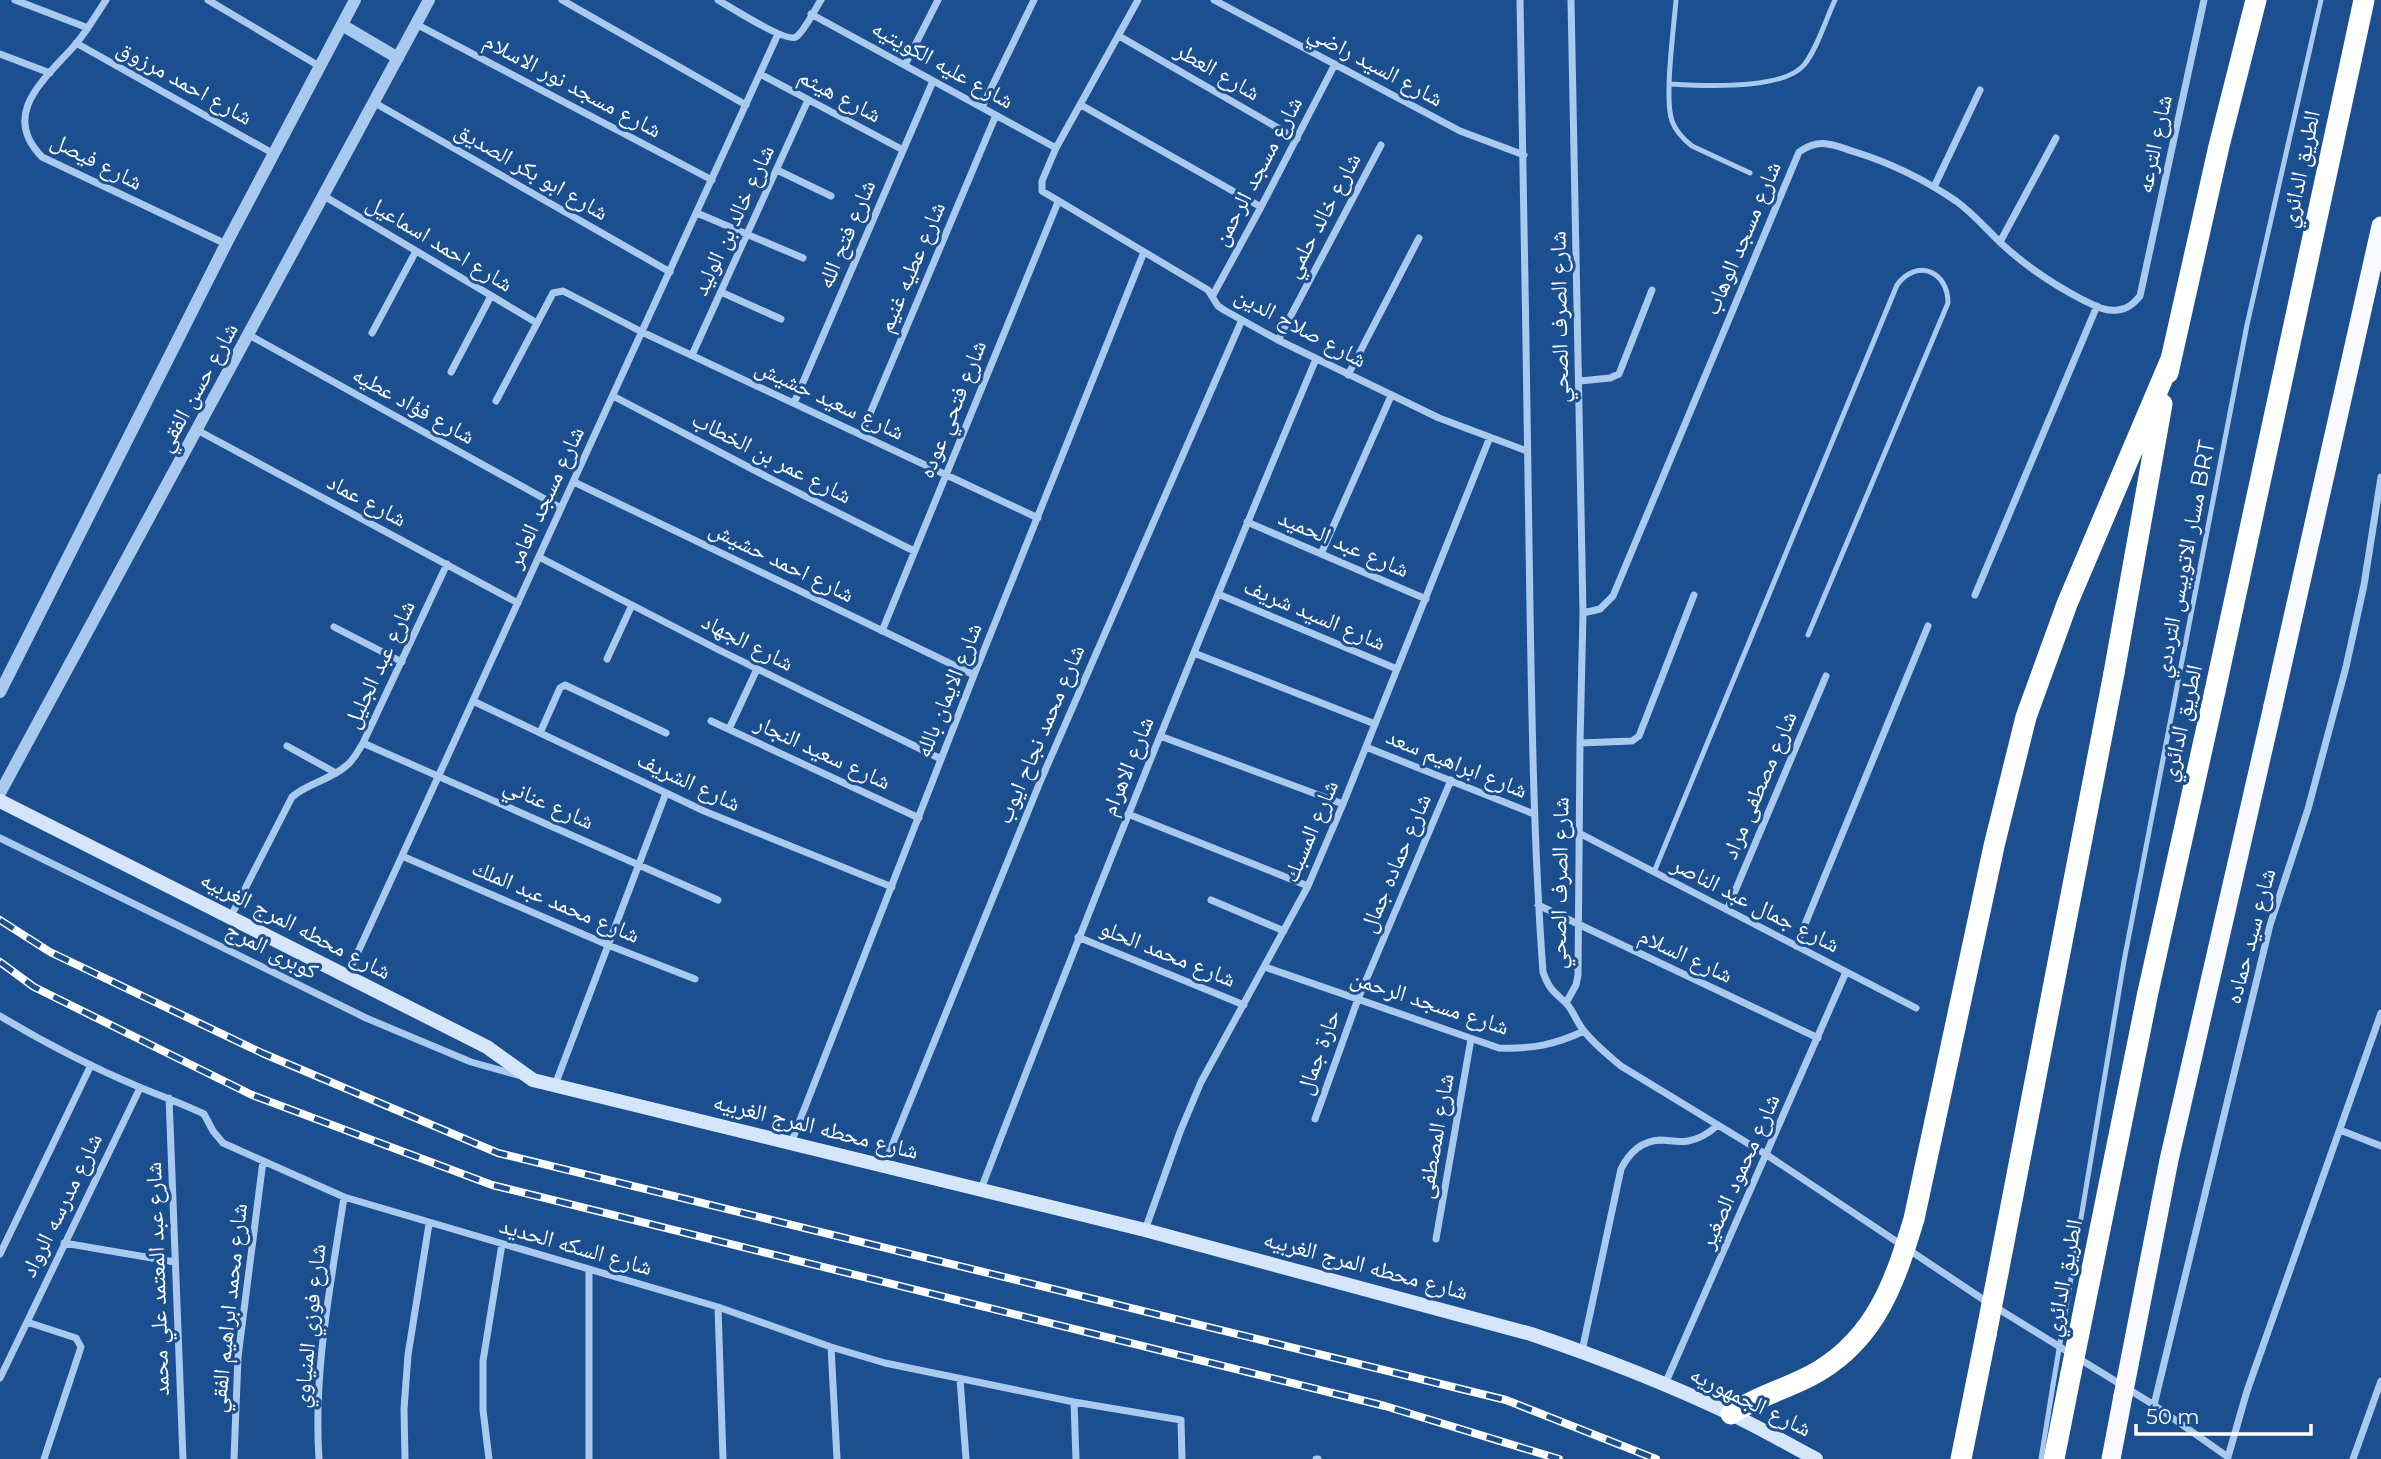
<svg xmlns="http://www.w3.org/2000/svg" width="2381" height="1459" font-family="Montserrat,'Noto Naskh Arabic',sans-serif">
  <style>
    .lines { fill: none; stroke-linecap: round; stroke-linejoin: round }
    .service { stroke: #a9c9ee; stroke-width: 5 }
    .minor { stroke: #a9c9ee; stroke-width: 7 }
    .tertiary { stroke: #a9c9ee; stroke-width: 12 }
    .secondary { stroke: #d6e6fa; stroke-width: 14 }
    .trunk { stroke: #f8faff; stroke-width: 19 }
    .motorway { stroke: #fff; stroke-width: 21 }
    .rail-casing { stroke: #fff; stroke-width: 8 }
    .rail { stroke: #1b4f8f; stroke-width: 5; stroke-dasharray: 16; stroke-linecap: butt }
    .service-bridge { stroke: #a9c9ee; stroke-width: 5 }
    .trunk-bridge { stroke: #f8faff; stroke-width: 19 }
    .motorway-bridge { stroke: #fff; stroke-width: 21 }
    .labels { text-anchor: middle; stroke-width: 6; stroke-linejoin: round; paint-order: stroke }
    .street-label { font-size: 23px; fill: #fff; stroke: #1b4f8f }
  </style>
  <rect width="100%" height="100%" fill="#1b4f8f"/>
  <g class="lines">
    <path class="service" d="M 1676,0 C 1674,27 1664,98 1672,121 C 1676,132 1683,139 1692,146 L 1750,173
      M 1671,84 C 1702,86 1783,90 1804,65 C 1817,49 1826,19 1835,0
      M 1654,872 L 1897,285 C 1917,258 1948,271 1948,303 L 1808,635
      M 2074,1260 L 2124,961 L 2247,325 L 2321,0
      M 2041,1459 L 2053,1385"/>
    <path class="minor" d="M 15,0 L 88,28
      M 106,0 C 96,15 87,31 75,45 C 44,80 0,114 42,157 L 226,244
      M 208,0 L 319,66
      M 562,0 L 746,105
      M 718,0 C 730,7 786,43 796,37 C 804,32 815,9 821,0
      M 1138,0 L 1056,148 L 1042,181 L 1042,191 L 1208,290 L 1218,306 L 1224,310 L 1278,340 L 1439,418 L 1527,451
      M 1214,0 L 1460,131 L 1524,155
      M 1520,0 C 1525,203 1526,405 1530,608 C 1532,729 1534,850 1543,972 C 1549,989 1553,991 1566,1003 C 1573,1010 1577,1023 1584,1031 C 1595,1045 1608,1055 1621,1066 L 1767,1155 L 1984,1300 L 2154,1405 L 2228,1457 L 2247,1391 L 2381,1013
      M 811,14 L 1056,148
      M 416,24 L 712,180
      M 1119,36 L 1297,139
      M 76,43 L 274,154
      M 0,54 L 50,73
      M 905,65 L 938,0
      M 760,74 L 903,150
      M 375,103 L 670,272
      M 1081,105 L 1261,207
      M 982,107 L 1034,0
      M 777,170 L 831,196
      M 1934,187 L 1980,90
      M 324,196 L 537,323
      M 697,213 L 803,258
      M 2000,242 L 2056,138
      M 721,292 L 781,319
      M 1213,295 L 1261,207 L 1335,64
      M 372,333 L 416,251
      M 249,335 L 561,508
      M 1278,340 L 1381,145
      M 692,355 L 808,100
      M 451,372 L 491,296
      M 1348,375 L 1419,238
      M 1580,381 L 1610,378 L 1619,374 L 1652,290
      M 613,396 L 773,480 L 914,551
      M 496,401 L 553,293 L 563,291 L 642,332 L 1038,518
      M 794,403 L 933,81
      M 197,430 L 518,603
      M 861,435 L 996,115
      M 574,482 L 974,675
      M 1247,522 L 1426,599
      M 1321,554 L 1391,396
      M 539,557 L 717,649 L 941,759
      M 1218,594 L 1397,669
      M 1975,595 L 2097,306
      M 1583,613 L 1600,609 L 1613,596 L 1799,152 C 1820,137 1833,145 1855,152 C 1891,163 1925,180 1956,201 C 1974,214 1987,230 2003,245 C 2027,267 2054,285 2083,300 C 2094,305 2105,312 2118,310 C 2128,309 2134,303 2140,296 L 2204,0
      M 334,627 L 402,662
      M 882,631 L 1058,202
      M 1194,653 L 1375,724
      M 607,659 L 632,605
      M 473,701 L 704,811 L 892,887
      M 711,721 L 919,818
      M 729,729 L 757,669
      M 540,733 L 560,688 L 565,685 L 666,733
      M 1160,736 L 1343,804
      M 363,743 L 718,900
      M 1580,743 L 1632,741 L 1639,736 L 1694,595
      M 287,746 L 336,773
      M 1366,747 L 1534,814
      M 1128,814 L 1308,886
      M 1579,833 L 1916,1008
      M 0,838 L 366,1018 L 471,1062 L 521,1076
      M 402,856 L 608,945 L 695,979
      M 1211,900 L 1284,931
      M 1538,905 L 1818,1038
      M 1727,910 L 1826,676
      M 230,918 L 292,797 C 308,783 330,780 346,766 C 354,760 358,751 363,743 L 447,564
      M 1078,937 L 1244,1005
      M 1796,946 L 1928,626
      M 1265,967 L 1499,1048 C 1533,1049 1554,1045 1584,1031
      M 347,976 L 778,34
      M 1566,1003 L 1576,985 L 1578,975 L 1580,743 L 1583,613 L 1571,0
      M 0,1016 C 45,1043 91,1067 139,1087 C 161,1096 183,1104 204,1114 L 213,1131 L 223,1143 L 344,1197 L 718,1307 L 831,1347 L 885,1363 L 1074,1402 L 1181,1420 L 1182,1459
      M 555,1085 L 666,793
      M 169,1098 L 183,1459
      M 1315,1119 L 1358,999 L 1451,780
      M 2340,1130 L 2381,1146
      M 791,1143 L 974,675 L 1144,252
      M 884,1165 L 1040,782 L 1241,322
      M 981,1189 C 1088,911 1200,634 1316,359
      M 1145,1230 L 1180,1132 L 1201,1082 L 1308,886 L 1343,804 L 1490,437
      M 1436,1239 L 1471,1039
      M 64,1243 L 175,1262
      M 0,1254 L 91,1065
      M 589,1270 L 589,1459
      M 718,1307 L 723,1459
      M 27,1322 L 76,1338 L 81,1347 L 44,1459
      M 831,1347 L 837,1459
      M 1582,1351 L 1621,1169 C 1629,1153 1641,1141 1660,1140 C 1669,1140 1678,1143 1688,1141 C 1700,1139 1709,1133 1718,1125
      M 0,1378 L 140,1088
      M 960,1379 L 966,1459
      M 1665,1384 L 1846,972
      M 1074,1402 L 1076,1459
      M 2154,1405 L 2270,925 L 2308,809 L 2346,667 L 2364,585 L 2381,477
      M 234,1459 L 238,1357 L 263,1161
      M 319,1459 C 313,1371 331,1284 344,1197
      M 405,1459 L 404,1409 L 408,1355 L 429,1224
      M 489,1459 L 483,1410 L 483,1361 L 502,1244
      M 1316,1459 L 1318,1459
      M 2353,1459 L 2381,1381"/>
    <path class="tertiary" d="M 342,25 L 398,58
      M 0,692 L 226,244 L 355,0
      M 0,793 L 429,0"/>
    <path class="secondary" d="M 0,801 L 487,1047 L 533,1080 L 1145,1230 L 1531,1334 C 1599,1357 1666,1383 1731,1414 C 1760,1428 1788,1444 1816,1459"/>
    <path class="trunk" d="M 2273,706 L 2381,226
      M 2111,1459 L 2123,1396"/>
    <path class="motorway" d="M 2168,373 L 2219,146 L 2256,0
      M 2114,673 L 2162,404
      M 2215,691 L 2364,0
      M 1731,1414 C 1758,1395 1791,1388 1819,1371 C 1877,1336 1895,1281 1914,1219 L 1994,846 L 2026,717 L 2067,604 L 2171,359
      M 1961,1459 L 1986,1335
      M 2054,1459 L 2071,1373"/>
    <defs>
      <path id="rail" d="M 0,920 L 50,952 L 262,1053 L 498,1153 L 1506,1400 L 1656,1459
        M 0,962 L 34,987 L 252,1095 L 492,1185 L 1385,1406 L 1559,1459"/>
    </defs>
    <use href="#rail" class="rail-casing"/>
    <use href="#rail" class="rail"/>
    <path class="service-bridge" d="M 2053,1385 L 2074,1260"/>
    <path class="trunk-bridge" d="M 2123,1396 L 2169,1160 L 2273,706"/>
    <path class="motorway-bridge" d="M 1986,1335 L 2114,673
      M 2071,1373 L 2148,992 L 2215,691"/>
  </g>
  <g class="labels">
    <g class="street-label">
      <text transform="translate(943 64) rotate(29)" y="8">شارع عليه الكويتيه</text>
      <text transform="translate(1376 65) rotate(28)" y="8">شارع السيد راضي</text>
      <text transform="translate(1218 71) rotate(30)" y="8">شارع العطر</text>
      <text transform="translate(185 82) rotate(29)" y="8">شارع احمد مرزوق</text>
      <text transform="translate(573 85) rotate(28)" y="8">شارع مسجد نور الاسلام</text>
      <text transform="translate(840 95) rotate(28)" y="8">شارع هيثم</text>
      <text transform="translate(2154 144) rotate(-78)" y="8">شارع الترعه</text>
      <text transform="translate(97 161) rotate(27)" y="8">شارع فيصل</text>
      <text transform="translate(2300 169) rotate(-78)" y="8">الطريق الدائري</text>
      <text transform="translate(532 171) rotate(30)" y="8">شارع ابو بكر الصديق</text>
      <text transform="translate(1257 171) rotate(-62)" y="8">شارع مسجد الرحمن</text>
      <text transform="translate(1322 215) rotate(-62)" y="8">شارع خالد حلمي</text>
      <text transform="translate(733 220) rotate(-65)" y="8">شارع خالد بن الوليد</text>
      <text transform="translate(846 234) rotate(-67)" y="8">شارع فتح الله</text>
      <text transform="translate(1742 238) rotate(-67)" y="8">شارع مسجد الوهاب</text>
      <text transform="translate(440 243) rotate(31)" y="8">شارع احمد اسماعيل</text>
      <text transform="translate(911 267) rotate(-67)" y="8">شارع عطيه غنيم</text>
      <text transform="translate(1559 317) rotate(-91)" y="8">شارع الصرف الصحي</text>
      <text transform="translate(1301 327) rotate(28)" y="8">شارع صلاح الدين</text>
      <text transform="translate(197 387) rotate(-61)" y="8">شارع حسن الفقي</text>
      <text transform="translate(830 399) rotate(25)" y="8">شارع سعيد حشيش</text>
      <text transform="translate(414 405) rotate(29)" y="8">شارع فؤاد عطيه</text>
      <text transform="translate(952 409) rotate(-68)" y="8">شارع فتحي عوده</text>
      <text transform="translate(772 457) rotate(27)" y="8">شارع عمر بن الخطاب</text>
      <text transform="translate(545 497) rotate(-65)" y="8">شارع مسجد العامر</text>
      <text transform="translate(367 500) rotate(28)" y="8">شارع عماد</text>
      <text transform="translate(1344 543) rotate(23)" y="8">شارع عبد الحميد</text>
      <text transform="translate(2184 559) rotate(-79)" y="8">مسار الاتوبيس الترددي BRT</text>
      <text transform="translate(782 561) rotate(26)" y="8">شارع احمد حشيش</text>
      <text transform="translate(1315 614) rotate(23)" y="8">شارع السيد شريف</text>
      <text transform="translate(748 642) rotate(27)" y="8">شارع الجهاد</text>
      <text transform="translate(379 664) rotate(-65)" y="8">شارع عبد الجليل</text>
      <text transform="translate(948 690) rotate(-68)" y="8">شارع الايمان بالله</text>
      <text transform="translate(2181 723) rotate(-77)" y="8">الطريق الدائري</text>
      <text transform="translate(1040 734) rotate(-67)" y="8">شارع محمد نجاح ايوب</text>
      <text transform="translate(823 752) rotate(25)" y="8">شارع سعيد النجار</text>
      <text transform="translate(1457 763) rotate(22)" y="8">شارع ابراهيم سعد</text>
      <text transform="translate(1127 766) rotate(-68)" y="8">شارع الاهرام</text>
      <text transform="translate(689 781) rotate(25)" y="8">شارع الشريف</text>
      <text transform="translate(1759 785) rotate(-67)" y="8">شارع مصطفى مراد</text>
      <text transform="translate(549 803) rotate(24)" y="8">شارع عناني</text>
      <text transform="translate(1310 831) rotate(-67)" y="8">شارع المسبك</text>
      <text transform="translate(1395 863) rotate(-67)" y="8">شارع حماده جمال</text>
      <text transform="translate(1559 883) rotate(-89)" y="8">شارع الصرف الصحي</text>
      <text transform="translate(556 901) rotate(23)" y="8">شارع محمد عبد الملك</text>
      <text transform="translate(1756 904) rotate(27)" y="8">شارع جمال عبد الناصر</text>
      <text transform="translate(296 925) rotate(27)" y="8">شارع محطه المرج الغربيه</text>
      <text transform="translate(2250 936) rotate(-75)" y="8">شارع سيد حماده</text>
      <text transform="translate(272 950) rotate(27)" y="8">كوبرى المرج</text>
      <text transform="translate(1168 953) rotate(22)" y="8">شارع محمد الحلو</text>
      <text transform="translate(1686 955) rotate(25)" y="8">شارع السلام</text>
      <text transform="translate(1430 1002) rotate(18)" y="8">شارع مسجد الرحمن</text>
      <text transform="translate(1318 1052) rotate(-70)" y="8">حارة جمال</text>
      <text transform="translate(816 1126) rotate(14)" y="8">شارع محطه المرج الغربيه</text>
      <text transform="translate(1435 1136) rotate(-80)" y="8">شارع المصطفى</text>
      <text transform="translate(1739 1171) rotate(-66)" y="8">شارع محمود الصغير</text>
      <text transform="translate(61 1205) rotate(-64)" y="8">شارع مدرسه الرواد</text>
      <text transform="translate(576 1246) rotate(16)" y="8">شارع السكه الحديد</text>
      <text transform="translate(1366 1265) rotate(15)" y="8">شارع محطه المرج الغربيه</text>
      <text transform="translate(2063 1278) rotate(-79)" y="8">الطريق الدائري</text>
      <text transform="translate(157 1279) rotate(-92)" y="8">شارع عبد المعتمد علي محمد</text>
      <text transform="translate(228 1308) rotate(-84)" y="8">شارع محمد ابراهيم الفقي</text>
      <text transform="translate(309 1326) rotate(-84)" y="8">شارع فوزي المنياوي</text>
      <text transform="translate(1751 1401) rotate(26)" y="8">شارع الجمهوريه</text>
    </g>
  </g>
  <path d="M2136 1424v10h175v-10" fill="none" stroke="#ffffff" stroke-width="3.5"/>
  <text x="2146" y="1424" font-size="21" fill="#ffffff" stroke="#1b4f8f" stroke-width="5" paint-order="stroke">50 m</text>
</svg>
